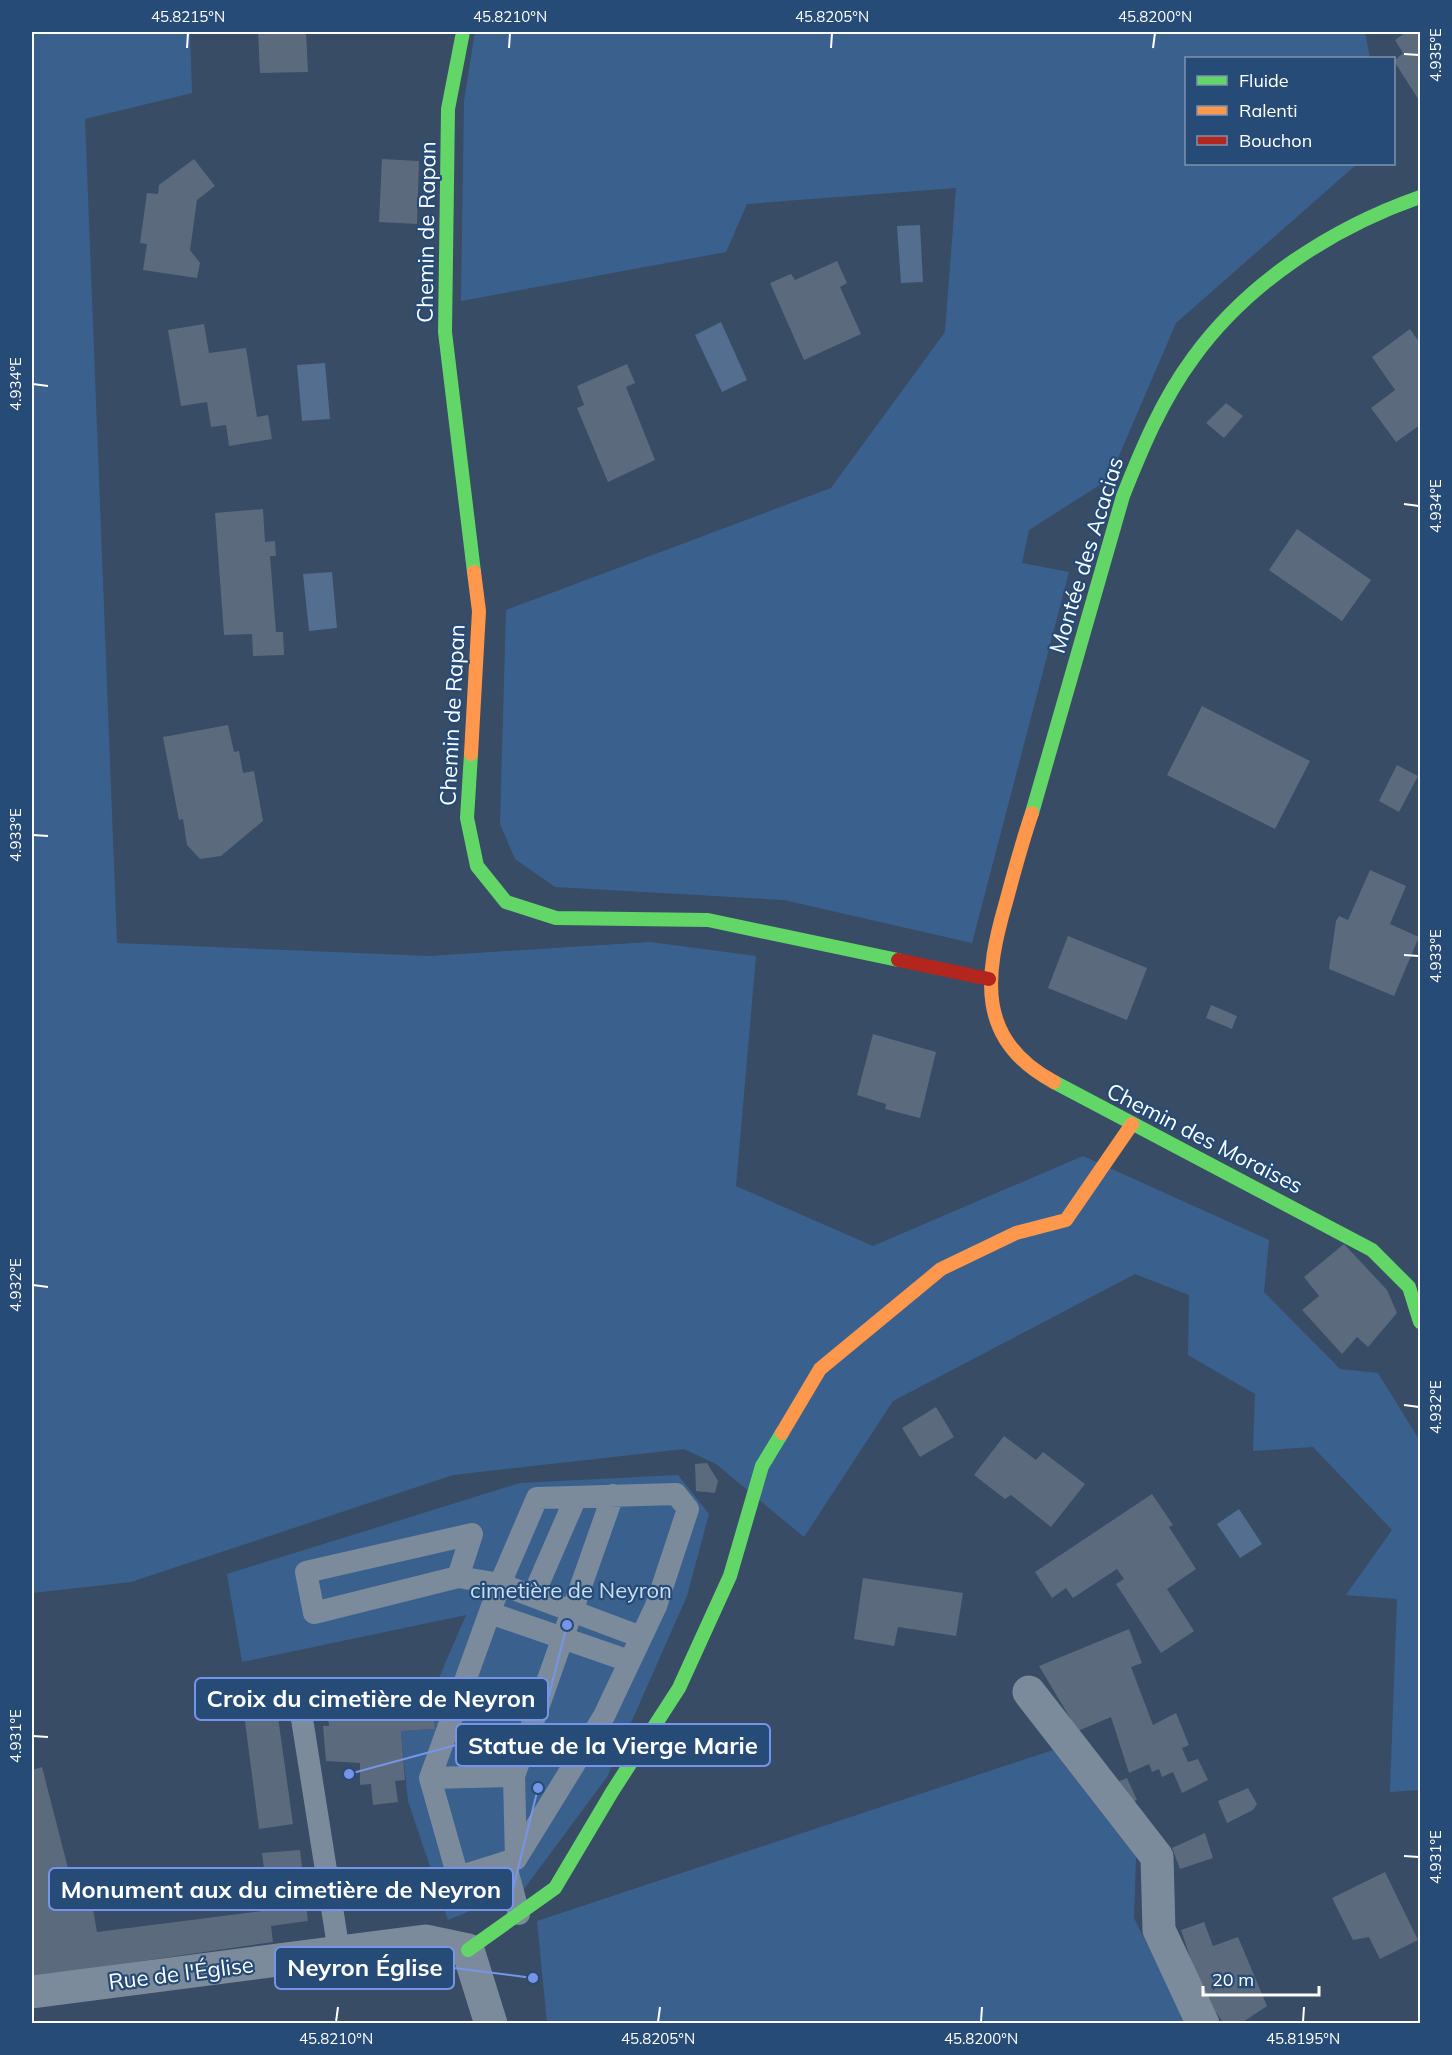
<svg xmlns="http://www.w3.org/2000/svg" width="1452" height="2055" font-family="Mulish,sans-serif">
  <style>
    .green { fill: #3a618e }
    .water { fill: #536e8e }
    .building { fill: #5b6a7d }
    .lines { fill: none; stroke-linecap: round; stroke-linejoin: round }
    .lane { stroke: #7c8b9c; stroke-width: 22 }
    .street { stroke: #7c8b9c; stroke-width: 33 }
    .fast { stroke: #63d668; stroke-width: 14 }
    .slow { stroke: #ff974d; stroke-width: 14 }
    .jam { stroke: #b3261e; stroke-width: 14 }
    .ticks { fill: none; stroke: #fff; stroke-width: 2 }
    .labels { text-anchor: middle; stroke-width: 4.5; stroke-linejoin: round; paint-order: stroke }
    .street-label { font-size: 22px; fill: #fff; stroke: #264b77 }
    .park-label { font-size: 22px; fill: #caddf2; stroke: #264b77 }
    .leader { fill: none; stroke: #7795e8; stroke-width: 2 }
    .callout-dot { fill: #7795e8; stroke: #264b77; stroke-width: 2 }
    .callout { fill: #264b77; stroke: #7795e8; stroke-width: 2 }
    .callout-label { font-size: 24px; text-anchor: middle; font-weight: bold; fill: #fff }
    .neatline { fill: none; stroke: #fff; stroke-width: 2 }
    .ticks-label { font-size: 15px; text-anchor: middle; fill: #fff }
  </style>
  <rect width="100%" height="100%" fill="#384c65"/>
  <path class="green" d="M 32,32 L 190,32 L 192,93 L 85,119 L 117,943 L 429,956 L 650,942 L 756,956 L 736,1186 L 873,1246 L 1083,1156 L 1269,1240 L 1264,1292 L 1340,1369 L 1378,1373 L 1420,1441 L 1420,1790 L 1390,1792 L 1397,1599 L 1346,1595 L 1392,1530 L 1313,1447 L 1253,1451 L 1255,1394 L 1188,1355 L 1189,1295 L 1135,1274 L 893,1401 L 804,1537 L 716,1464 L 684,1449 L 453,1475 L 131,1582 L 32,1593 Z
    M 475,32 L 1365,32 L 1370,58 L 1186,58 L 1186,164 L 1357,164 L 1176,323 L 1109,479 L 1029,530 L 1022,563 L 1069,572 L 972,943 L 784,900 L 555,887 L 515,859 L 500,824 L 506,610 L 831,488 L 945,332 L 956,188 L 747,204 L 726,252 L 461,301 L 464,101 Z
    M 678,1475 L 709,1514 L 687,1596 L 607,1777 L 524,1889 L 448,1920 L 408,1801 L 401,1731 L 435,1729 L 432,1694 L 466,1615 L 242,1662 L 227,1574 L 520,1483 Z
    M 1053,1750 L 1136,1857 L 1134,1918 L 1186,2023 L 547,2023 L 537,1921 Z"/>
  <path class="water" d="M 920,225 L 923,282 L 901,283 L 897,226 Z
    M 721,322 L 747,380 L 722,392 L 695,335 Z
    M 325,363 L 330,419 L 302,421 L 297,365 Z
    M 332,572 L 337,628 L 309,631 L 303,574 Z
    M 1239,1509 L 1262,1544 L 1240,1558 L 1217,1524 Z"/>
  <path class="building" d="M 258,32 L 306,32 L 308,72 L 260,73 Z
    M 1406,32 L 1417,32 L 1420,36 L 1420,102 L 1394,61 L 1403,53 L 1395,40 Z
    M 194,159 L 215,186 L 197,200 L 190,250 L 200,263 L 197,278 L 143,270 L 147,244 L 140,243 L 147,193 L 158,194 L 159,185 Z
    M 382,159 L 419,161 L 417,224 L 379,222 Z
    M 837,261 L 847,283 L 840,287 L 861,334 L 804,360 L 770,283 L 791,274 L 795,280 Z
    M 204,324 L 209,353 L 246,348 L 257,417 L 268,415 L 272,439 L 229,446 L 226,425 L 211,427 L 207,402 L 181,406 L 168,330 Z
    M 1410,329 L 1420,343 L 1420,425 L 1396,442 L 1371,408 L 1395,390 L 1372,357 Z
    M 627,364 L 635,383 L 626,387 L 655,460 L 608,482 L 577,408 L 584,405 L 577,386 Z
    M 1226,403 L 1243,416 L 1224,438 L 1206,423 Z
    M 263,509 L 265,542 L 275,541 L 276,556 L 270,556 L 276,632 L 283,632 L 284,655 L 253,656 L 252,634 L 224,635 L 215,513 Z
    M 1297,529 L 1371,580 L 1342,621 L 1269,570 Z
    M 1202,706 L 1310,761 L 1275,829 L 1167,775 Z
    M 228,725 L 234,752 L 239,751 L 243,773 L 254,771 L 263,821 L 221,856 L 200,859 L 187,845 L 183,819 L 179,820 L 163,737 Z
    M 1397,765 L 1418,776 L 1399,812 L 1379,801 Z
    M 1370,870 L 1406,886 L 1390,924 L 1419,937 L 1394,996 L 1329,969 L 1336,921 L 1339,916 L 1348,920 Z
    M 1068,936 L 1147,968 L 1127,1020 L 1048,988 Z
    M 1211,1005 L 1237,1016 L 1232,1029 L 1206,1018 Z
    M 873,1034 L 936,1052 L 920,1118 L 885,1109 L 886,1104 L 857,1095 Z
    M 1344,1244 L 1387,1290 L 1397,1313 L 1368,1347 L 1357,1337 L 1342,1354 L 1302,1310 L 1319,1296 L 1304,1277 Z
    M 936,1407 L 954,1437 L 920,1457 L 902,1428 Z
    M 1004,1436 L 1036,1460 L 1043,1452 L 1085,1484 L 1051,1527 L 1011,1495 L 1005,1499 L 974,1475 Z
    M 707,1463 L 718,1481 L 715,1493 L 696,1491 L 695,1464 Z
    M 1152,1494 L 1173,1525 L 1169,1527 L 1196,1569 L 1167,1589 L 1194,1631 L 1161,1653 L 1116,1584 L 1124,1579 L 1117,1569 L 1073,1598 L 1066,1588 L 1052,1598 L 1035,1572 Z
    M 863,1578 L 963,1593 L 956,1636 L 898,1627 L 894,1646 L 854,1639 Z
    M 1129,1629 L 1142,1663 L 1131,1667 L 1153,1725 L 1176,1713 L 1189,1745 L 1182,1748 L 1188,1762 L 1198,1759 L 1208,1780 L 1182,1793 L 1173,1772 L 1162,1777 L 1159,1769 L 1152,1772 L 1149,1764 L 1129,1773 L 1111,1717 L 1078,1731 L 1039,1666 Z
    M 384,1677 L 394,1681 L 396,1689 L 403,1689 L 403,1696 L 432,1694 L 435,1729 L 401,1731 L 405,1780 L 395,1781 L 398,1802 L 373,1805 L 371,1784 L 360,1785 L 360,1763 L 326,1761 L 323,1726 L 329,1726 L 325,1683 Z
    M 277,1710 L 293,1824 L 259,1829 L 244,1714 Z
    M 42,1767 L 77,1903 L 87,1901 L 89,1910 L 93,1909 L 97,1932 L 269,1910 L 262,1853 L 300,1850 L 308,1921 L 271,1926 L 273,1942 L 32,1977 L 32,1770 Z
    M 1127,1778 L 1137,1800 L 1123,1805 L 1114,1783 Z
    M 1248,1788 L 1257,1804 L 1253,1810 L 1227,1823 L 1218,1801 Z
    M 1205,1833 L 1213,1858 L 1180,1869 L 1172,1848 Z
    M 1385,1872 L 1418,1940 L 1380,1959 L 1369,1937 L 1353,1940 L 1332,1898 Z
    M 1204,1922 L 1213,1946 L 1238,1937 L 1267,2006 L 1240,2024 L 1224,2024 L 1201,1990 L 1181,1930 Z"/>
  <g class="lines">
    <path class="lane" d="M 458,1577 L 472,1534 L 306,1572 L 314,1613 L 458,1577 L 500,1584 L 641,1637
      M 533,1596 L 576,1497
      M 490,1613 L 629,1661
      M 299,1700 L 339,1952
      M 514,1776 L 516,1859 L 458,1877 L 430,1778 Z
      M 514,1776 L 613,1495
      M 430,1778 L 500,1584 L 537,1498 L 676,1494 L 688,1509 L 656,1606 L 604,1716 L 516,1859
      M 505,1862 L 519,1914"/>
    <path class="street" d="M 1029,1692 L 1157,1857 L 1159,1930 L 1203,2024
      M 32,1992 L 425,1941 L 468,1950 L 491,2024"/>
    <path class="fast" d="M 463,32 L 448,109 L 445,332 L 474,572
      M 471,754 L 467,818 L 477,866 L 506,902 L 556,918 L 708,920 L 898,960
      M 1032,813 L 1123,496 C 1142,448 1162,400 1193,358 C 1248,282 1332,228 1420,197
      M 1054,1082 L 1372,1250 L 1409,1287 L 1420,1322
      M 468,1950 L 555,1888 L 612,1792 L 679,1688 L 730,1576 L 762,1466 L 782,1433"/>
    <path class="slow" d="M 471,754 L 479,611 L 474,572
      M 1032,813 C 1022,842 1014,872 1006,902 C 985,975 975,1040 1054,1082
      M 782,1433 L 820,1369 L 941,1269 L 1016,1233 L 1066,1220 L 1132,1124"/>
    <path class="jam" d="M 898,960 L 989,979"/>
  </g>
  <path class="ticks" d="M 187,48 L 188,33M 509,48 L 510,33M 831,48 L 832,33M 1153,48 L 1155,33M 1404,54 L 1419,55M 33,384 L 48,386M 1404,504 L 1419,506M 33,835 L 48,836M 1404,955 L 1419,956M 33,1285 L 48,1287M 1404,1405 L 1419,1407M 33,1736 L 48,1737M 1404,1856 L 1419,1857M 336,2022 L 338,2007M 658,2022 L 660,2007M 981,2022 L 982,2007M 1303,2022 L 1304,2007"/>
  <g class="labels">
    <g class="street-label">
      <text transform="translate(426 232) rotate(-89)" y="8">Chemin de Rapan</text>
      <text transform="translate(1086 555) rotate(-73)" y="8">Montée des Acacias</text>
      <text transform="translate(452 715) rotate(-87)" y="8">Chemin de Rapan</text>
      <text transform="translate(1205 1138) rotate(27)" y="8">Chemin des Moraises</text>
      <text transform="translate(181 1973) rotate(-7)" y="8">Rue de l'Église</text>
    </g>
    <g class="park-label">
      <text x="571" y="1598">cimetière de Neyron</text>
    </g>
  </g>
  <path class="leader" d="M567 1625L548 1699M349 1774L456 1745M538 1788L513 1889M533 1978L454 1968"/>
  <g class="callout-dot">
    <circle cx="567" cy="1625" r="6"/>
    <circle cx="349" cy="1774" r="6"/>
    <circle cx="538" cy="1788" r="6"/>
    <circle cx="533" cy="1978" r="6"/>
  </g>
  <g class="callout">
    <rect x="195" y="1678" width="353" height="42" rx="6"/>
    <rect x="456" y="1724" width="314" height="42" rx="6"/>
    <rect x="49" y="1868" width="464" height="42" rx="6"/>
    <rect x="275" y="1947" width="179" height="42" rx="6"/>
  </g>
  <g class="callout-label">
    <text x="371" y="1707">Croix du cimetière de Neyron</text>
    <text x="613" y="1754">Statue de la Vierge Marie</text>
    <text x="281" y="1898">Monument aux du cimetière de Neyron</text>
    <text x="365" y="1976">Neyron Église</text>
  </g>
  <rect width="1452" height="2055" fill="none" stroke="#264b77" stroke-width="66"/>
  <rect x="1185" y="57" width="210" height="108" fill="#264b77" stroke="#7d93ad" stroke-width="1.5"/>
  <rect x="1197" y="76" width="30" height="9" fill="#63d668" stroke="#7d93ad" stroke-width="1.5"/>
  <text x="1239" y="87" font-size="18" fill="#ffffff">Fluide</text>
  <rect x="1197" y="106" width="30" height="9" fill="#ff974d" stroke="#7d93ad" stroke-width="1.5"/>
  <text x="1239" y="117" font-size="18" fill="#ffffff">Ralenti</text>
  <rect x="1197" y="136" width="30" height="9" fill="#b3261e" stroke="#7d93ad" stroke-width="1.5"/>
  <text x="1239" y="147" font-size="18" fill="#ffffff">Bouchon</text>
  <path d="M1203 1986v9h116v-9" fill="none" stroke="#ffffff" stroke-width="3"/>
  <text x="1212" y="1986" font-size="18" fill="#ffffff" stroke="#264b77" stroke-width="4.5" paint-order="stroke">20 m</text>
  <rect x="33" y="33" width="1386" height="1989" class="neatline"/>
  <g class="ticks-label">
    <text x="188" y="22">45.8215°N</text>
    <text x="510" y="22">45.8210°N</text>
    <text x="832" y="22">45.8205°N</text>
    <text x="1155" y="22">45.8200°N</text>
    <text transform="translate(1436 55) rotate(-90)" y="5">4.935°E</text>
    <text transform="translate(16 384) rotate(-90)" y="5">4.934°E</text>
    <text transform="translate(1436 506) rotate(-90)" y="5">4.934°E</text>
    <text transform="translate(16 835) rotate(-90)" y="5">4.933°E</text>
    <text transform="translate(1436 956) rotate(-90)" y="5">4.933°E</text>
    <text transform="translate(16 1285) rotate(-90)" y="5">4.932°E</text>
    <text transform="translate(1436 1407) rotate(-90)" y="5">4.932°E</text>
    <text transform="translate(16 1736) rotate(-90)" y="5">4.931°E</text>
    <text transform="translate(1436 1857) rotate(-90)" y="5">4.931°E</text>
    <text x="336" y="2044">45.8210°N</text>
    <text x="658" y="2044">45.8205°N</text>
    <text x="981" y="2044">45.8200°N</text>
    <text x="1303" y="2044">45.8195°N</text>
  </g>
</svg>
